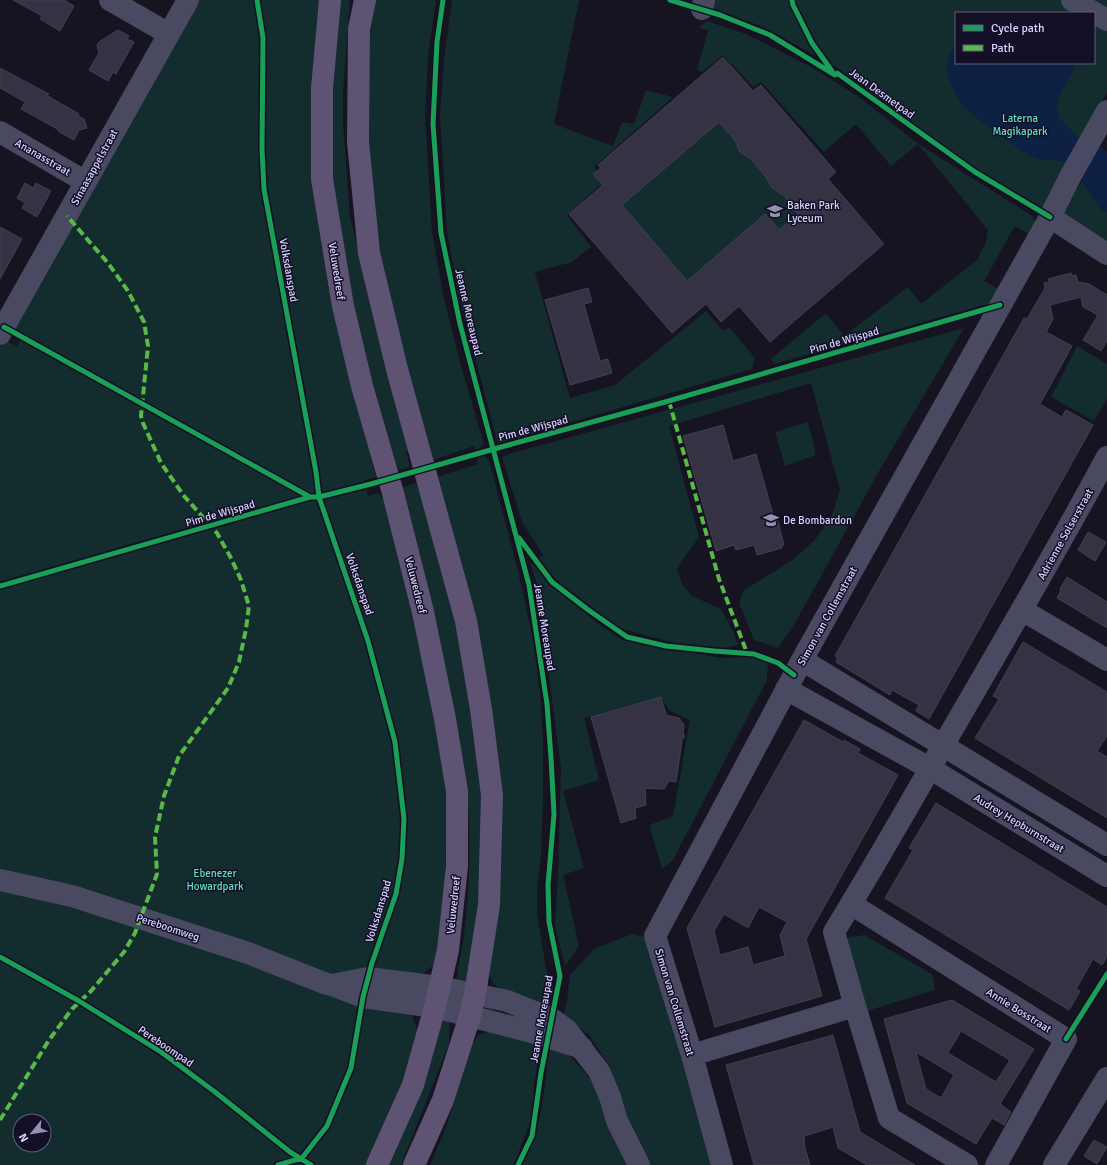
<svg xmlns="http://www.w3.org/2000/svg" width="1107" height="1165" font-family="Signika,sans-serif">
  <style>
    .green { fill: #132c2d; fill-rule: evenodd }
    .water { fill: #0d2144 }
    .building { fill: #343243; stroke: #433f54; fill-rule: evenodd }
    .lines { fill: none; stroke-linecap: round; stroke-linejoin: round }
    .minor { stroke: #4a4962; stroke-width: 22 }
    .major { stroke: #5e5373; stroke-width: 22 }
    .quiet { stroke: #58b947; stroke-width: 4; stroke-dasharray: 8 4; stroke-linecap: butt }
    .cycleway-casing { stroke: #130f26; stroke-width: 8 }
    .cycleway { stroke: #1a9f57; stroke-width: 5 }
    .labels { text-anchor: middle; stroke-width: 3; stroke-linejoin: round; paint-order: stroke }
    .street-label { font-size: 11px; fill: #d9d4ff; stroke: #130f26 }
    .park-label { font-size: 11px; fill: #5fe0c0; stroke: #130f26 }
    .poi-label { font-size: 11px; fill: #d9d4ff; stroke: #130f26; text-anchor: start }
  </style>
  <rect width="100%" height="100%" fill="#161421"/>
  <path class="green" d="M 196,0 L 322,0 L 314,66 L 372,462 L 376,477 L 365,480 L 368,496 L 379,493 L 381,498 L 386,497 L 413,605 L 447,790 L 445,885 L 437,956 L 434,965 L 419,976 L 413,1019 L 419,1034 L 417,1046 L 369,1165 L 0,1165 L 0,348 L 4,340 L 17,346 L 24,335 L 11,328 ZM 20,1121 L 44,1121 L 44,1145 L 20,1145 Z
    M 337,0 L 350,0 L 343,92 L 343,123 L 350,217 L 411,451 L 406,452 L 410,467 L 399,470 L 394,456 L 350,306 L 331,163 L 329,94 Z
    M 374,0 L 436,0 L 428,57 L 425,113 L 432,232 L 443,294 L 461,366 L 484,444 L 479,449 L 475,450 L 474,446 L 433,460 L 377,252 L 367,114 L 367,62 Z
    M 452,0 L 579,0 L 554,124 L 613,146 L 622,122 L 634,124 L 646,90 L 673,97 L 594,167 L 612,188 L 719,122 L 735,140 L 740,151 L 751,159 L 766,177 L 772,189 L 783,196 L 798,214 L 779,230 L 690,288 L 599,186 L 567,215 L 591,247 L 572,262 L 535,272 L 570,398 L 615,385 L 706,311 L 723,331 L 729,327 L 755,358 L 752,369 L 498,444 L 458,293 L 447,231 L 440,114 L 444,59 Z
    M 714,0 L 1107,0 L 1107,92 L 1044,209 L 969,165 L 833,65 L 765,28 L 713,8 ZM 956,13 L 1094,13 L 1094,63 L 956,63 Z
    M 707,21 L 746,34 L 813,68 L 859,97 L 917,143 L 1032,216 C 1038,224 1034,228 1030,235 L 1015,226 L 984,281 L 999,289 L 991,303 L 774,364 L 771,359 L 826,313 L 844,336 L 908,287 L 921,304 L 977,260 L 986,242 L 988,230 L 918,144 L 891,166 L 856,124 L 824,152 L 761,82 L 753,87 L 723,55 L 702,72 L 697,69 L 708,31 L 699,27 Z
    M 1082,181 L 1099,207 L 1107,212 L 1107,243 L 1080,229 L 1062,211 Z
    M 964,328 L 878,473 L 794,625 L 778,648 L 754,640 L 739,603 L 744,590 L 791,561 L 815,540 L 832,515 L 840,490 L 811,383 L 669,426 L 699,537 C 692,548 683,557 677,569 L 682,584 L 692,596 L 721,609 L 734,633 L 738,645 L 723,648 L 678,644 L 619,628 L 555,579 L 539,558 L 543,555 L 522,522 L 502,457 L 509,454 Z
    M 1077,346 L 1107,364 L 1107,399 L 1094,421 L 1051,397 Z
    M 808,422 L 816,455 L 785,466 L 775,432 Z
    M 483,456 L 489,460 L 518,571 L 533,639 L 540,693 L 543,739 L 543,797 L 541,858 L 537,889 L 537,913 L 546,969 L 553,986 L 549,1008 C 531,1002 497,996 490,977 C 488,973 489,968 489,964 L 499,854 L 437,477 L 478,464 L 477,458 Z
    M 416,483 L 418,488 L 421,488 L 458,630 L 469,684 L 484,817 L 484,867 L 467,982 L 457,981 C 458,965 462,950 464,935 C 471,877 472,819 463,761 L 403,487 Z
    M 530,563 L 533,564 L 550,584 L 597,623 L 622,640 L 722,658 L 753,657 L 768,662 L 767,680 L 673,860 L 662,869 L 649,825 L 673,816 L 690,720 L 669,710 L 661,697 L 584,718 L 599,780 L 563,791 L 584,868 L 563,875 L 579,946 L 565,966 L 555,925 L 558,875 L 561,768 L 537,584 Z
    M 632,934 L 648,938 L 712,1165 L 648,1165 L 638,1148 L 609,1065 L 589,1035 L 569,1019 L 563,1016 L 567,1001 L 570,975 L 594,949 Z
    M 864,935 L 932,974 L 935,990 L 867,1011 L 845,938 Z
    M 442,1019 L 447,1019 L 449,1022 L 449,1044 L 401,1165 L 386,1165 Z
    M 491,1030 L 539,1043 L 540,1051 L 534,1084 L 532,1117 L 517,1157 L 513,1165 L 430,1165 L 445,1130 L 472,1045 L 479,1035 Z
    M 557,1047 L 566,1052 L 590,1078 L 630,1165 L 522,1165 C 541,1132 544,1095 548,1058 L 550,1050 Z"/>
  <path class="water" d="M 956,41 L 956,63 L 1075,63 L 1072,72 L 1066,85 L 1061,91 L 1056,107 L 1060,119 L 1076,135 L 1107,151 L 1107,212 L 1099,207 L 1082,181 L 1062,161 L 1037,159 L 1019,149 L 978,119 L 960,102 L 950,82 L 947,69 L 949,55 Z"/>
  <path class="building" d="M 13,0 L 64,0 L 74,6 L 60,31 L 40,19 L 42,16 Z
    M 118,30 L 129,36 L 127,39 L 134,42 L 116,74 L 113,72 L 108,81 L 89,70 L 99,53 L 97,45 L 99,42 Z
    M 723,57 L 753,91 L 761,85 L 836,172 L 828,179 L 884,244 L 770,342 L 739,306 L 721,322 L 706,304 L 672,333 L 569,214 L 603,185 L 593,174 L 601,168 L 598,165 ZM 719,122 L 735,140 L 740,152 L 751,159 L 766,177 L 772,188 L 785,197 L 798,214 L 779,230 L 765,214 L 687,281 L 622,205 Z
    M 0,68 L 49,94 L 46,95 L 79,114 L 78,116 L 84,119 L 87,128 L 79,130 L 74,140 L 58,131 L 59,130 L 21,109 L 25,102 L 0,88 Z
    M 25,183 L 33,188 L 36,183 L 51,191 L 37,217 L 22,208 L 25,203 L 17,198 Z
    M 0,227 L 22,239 L 0,279 Z
    M 1071,273 L 1072,276 L 1076,275 L 1078,282 L 1089,284 L 1107,295 L 1107,341 L 1101,351 L 1083,340 L 1098,315 L 1083,307 L 1081,297 L 1050,305 L 1053,319 L 1046,332 L 1072,346 L 1040,404 L 1062,417 L 1066,410 L 1093,425 L 929,719 L 916,711 L 919,705 L 892,690 L 890,695 L 836,662 L 838,658 L 835,656 L 1024,318 L 1027,319 L 1041,295 L 1045,288 L 1044,283 L 1049,282 L 1048,279 Z
    M 588,288 L 592,302 L 584,304 L 600,361 L 608,359 L 612,373 L 570,385 L 545,300 Z
    M 723,425 L 733,461 L 756,454 L 774,518 L 777,518 L 784,545 L 782,545 L 782,548 L 757,555 L 754,545 L 736,550 L 734,545 L 716,551 L 683,436 Z
    M 1088,532 L 1106,542 L 1095,561 L 1078,550 Z
    M 1067,577 L 1107,602 L 1107,628 L 1057,598 L 1061,590 L 1060,589 Z
    M 1023,642 L 1107,692 L 1107,736 L 1097,751 L 1107,757 L 1107,818 L 975,738 L 999,699 L 993,696 Z
    M 661,697 L 666,715 L 679,718 L 684,725 L 683,734 L 685,736 L 682,740 L 676,782 L 669,781 L 664,789 L 645,788 L 646,805 L 635,808 L 636,818 L 621,823 L 591,717 Z
    M 804,720 L 843,742 L 844,740 L 860,749 L 858,753 L 898,775 L 806,939 L 822,996 L 715,1027 L 687,928 ZM 759,907 L 787,922 L 780,935 L 785,956 L 753,965 L 748,947 L 720,955 L 714,931 L 724,914 L 748,928 Z
    M 936,803 L 1107,907 L 1107,956 L 1102,965 L 1093,959 L 1076,989 L 1080,991 L 1069,1010 L 885,898 L 913,850 L 909,848 Z
    M 952,1000 L 1034,1049 L 1000,1104 L 1011,1112 L 1004,1125 L 992,1118 L 976,1144 L 907,1103 L 884,1019 ZM 961,1031 L 1010,1060 L 996,1082 L 948,1053 ZM 916,1052 L 954,1075 L 941,1098 L 926,1089 Z
    M 833,1035 L 860,1132 L 915,1165 L 867,1165 L 838,1148 L 833,1127 L 804,1136 L 805,1148 L 810,1165 L 754,1165 L 726,1065 Z
    M 1094,1140 L 1107,1147 L 1097,1164 L 1084,1156 Z"/>
  <g class="lines">
    <path class="minor" d="M 110,0 L 169,34
      M 1072,0 L 1107,20
      M 702,9 L 704,0
      M 0,132 L 86,182
      M 1050,217 L 1107,254
      M 0,334 L 188,0
      M 1022,610 L 1107,660
      M 802,660 L 1107,845
      M 786,689 L 931,769 L 1107,876
      M 0,880 L 72,896 L 248,953 L 324,983 L 332,985 L 363,997 L 435,1007 L 528,1031 L 582,1048
      M 851,904 L 1066,1039 L 996,1165
      M 332,985 L 368,978 L 440,987 L 507,1001 L 552,1019 L 567,1030 L 599,1071 L 610,1097 L 617,1121 L 639,1165
      M 692,1055 L 855,1006
      M 722,1165 L 692,1055 L 655,936 L 802,660 L 1050,217 L 1071,175 L 1107,111
      M 967,1165 L 889,1118 L 855,1006 L 834,932 C 872,870 908,807 944,744 C 999,649 1055,554 1107,457
      M 1054,1165 L 1107,1078"/>
    <path class="major" d="M 330,0 L 322,88 L 322,179 L 343,306 L 362,386 L 393,493 L 423,612 L 445,719 L 457,791 L 457,866 L 448,950 L 435,1007 L 413,1085 L 377,1165
      M 365,0 L 359,29 L 358,142 L 369,253 L 397,369 L 466,621 L 481,709 L 492,795 L 489,905 L 475,994 L 470,1016 L 443,1100 L 414,1165"/>
    <path class="quiet" d="M 669,401 L 719,579 L 747,653
      M 0,1120 L 49,1040 L 72,1009 L 91,991 L 124,952 L 135,933 L 157,874 L 155,837 L 164,796 L 179,756 L 228,688 L 239,662 L 246,629 L 249,606 L 241,580 L 231,558 L 217,533 L 184,496 L 161,463 L 143,423 L 141,416 L 148,346 L 144,322 L 128,291 L 108,263 L 67,216"/>
    <defs>
      <path id="cycleway" d="M 257,0 L 263,38 L 262,149 L 264,189 L 316,472 L 319,497 L 368,641 L 395,742 L 404,819 L 402,859 L 396,894 L 372,963 L 363,997 L 351,1068 L 327,1126 L 302,1158 L 278,1165
        M 443,0 L 437,42 L 433,124 L 441,233 L 460,324 L 529,585 L 547,704 L 551,758 L 554,814 L 548,885 L 549,922 L 560,976 L 541,1073 L 532,1136 L 518,1165
        M 670,0 L 720,15 L 770,35 L 835,75 L 837,73 L 975,172 L 1050,217
        M 792,0 L 793,5 L 812,43 L 832,71
        M 4,327 L 310,497
        M 519,538 L 552,582 L 587,609 L 627,637 L 666,646 L 714,651 L 754,654 L 778,663 L 794,675
        M 0,586 L 310,497 L 319,497 L 371,484 L 494,449 L 665,402 L 1000,305
        M 0,957 L 79,1001 L 161,1052 L 215,1092 L 290,1152 L 311,1165
        M 1066,1039 L 1107,974"/>
    </defs>
    <use href="#cycleway" class="cycleway-casing"/>
    <use href="#cycleway" class="cycleway"/>
  </g>
  <defs>
    <symbol id="school-bare" viewBox="-9 -9 18 18"><path d="M0-5L7-2L0 1L-7-2ZM-4 1L0 2.5L4 1V4Q0 6-4 4Z" fill="#9591b1" stroke="#130f26" stroke-width="2.5" paint-order="stroke"/></symbol>
  </defs>
  <g fill-rule="evenodd">
    <use href="#school-bare" x="764" y="200" width="22" height="22"/>
    <use href="#school-bare" x="760" y="509" width="22" height="22"/>
  </g>
  <g class="labels">
    <g class="street-label">
      <text transform="translate(882 93) rotate(36)" y="4">Jean Desmetpad</text>
      <text transform="translate(43 157) rotate(30)" y="4">Ananasstraat</text>
      <text transform="translate(94 167) rotate(-61)" y="4">Sinaasappelstraat</text>
      <text transform="translate(289 270) rotate(80)" y="4">Volksdanspad</text>
      <text transform="translate(337 271) rotate(81)" y="4">Veluwedreef</text>
      <text transform="translate(469 312) rotate(77)" y="4">Jeanne Moreaupad</text>
      <text transform="translate(844 340) rotate(-16)" y="4">Pim de Wijspad</text>
      <text transform="translate(533 428) rotate(-15)" y="4">Pim de Wijspad</text>
      <text transform="translate(220 513) rotate(-16)" y="4">Pim de Wijspad</text>
      <text transform="translate(1065 534) rotate(-61)" y="4">Adrienne Solserstraat</text>
      <text transform="translate(360 584) rotate(71)" y="4">Volksdanspad</text>
      <text transform="translate(416 585) rotate(76)" y="4">Veluwedreef</text>
      <text transform="translate(827 616) rotate(-61)" y="4">Simon van Collemstraat</text>
      <text transform="translate(545 627) rotate(81)" y="4">Jeanne Moreaupad</text>
      <text transform="translate(1019 823) rotate(31)" y="4">Audrey Hepburnstraat</text>
      <text transform="translate(453 905) rotate(-84)" y="4">Veluwedreef</text>
      <text transform="translate(378 911) rotate(-73)" y="4">Volksdanspad</text>
      <text transform="translate(168 927) rotate(18)" y="4">Pereboomweg</text>
      <text transform="translate(675 1002) rotate(73)" y="4">Simon van Collemstraat</text>
      <text transform="translate(1019 1010) rotate(32)" y="4">Annie Bosstraat</text>
      <text transform="translate(541 1019) rotate(-80)" y="4">Jeanne Moreaupad</text>
      <text transform="translate(166 1046) rotate(34)" y="4">Pereboompad</text>
    </g>
    <g class="park-label">
      <text x="1020" y="122">Laterna<tspan x="1020" dy="13">Magikapark</tspan></text>
      <text x="215" y="877">Ebenezer<tspan x="215" dy="13">Howardpark</tspan></text>
    </g>
    <g class="poi-label">
      <text x="787" y="209">Baken Park<tspan x="787" dy="13">Lyceum</tspan></text>
      <text x="783" y="524">De Bombardon</text>
    </g>
  </g>
  <rect x="955" y="12" width="140" height="52" fill="#130f26" stroke="#625e7d"/>
  <rect x="963" y="25" width="20" height="6" fill="#1a9f57" stroke="#625e7d"/>
  <text x="991" y="32" font-size="12" fill="#d9d4ff">Cycle path</text>
  <rect x="963" y="45" width="20" height="6" fill="#58b947" stroke="#625e7d"/>
  <text x="991" y="52" font-size="12" fill="#d9d4ff">Path</text>
  <g transform="translate(32 1133) rotate(240)"><circle r="19" fill="#130f26" stroke="#625e7d"/>
  <path d="M0-3L7 15L0 10L-7 15Z" fill="#9591b1"/>
  <text y="-6" font-size="11" font-weight="bold" text-anchor="middle" fill="#d9d4ff">N</text>
  </g>
</svg>
